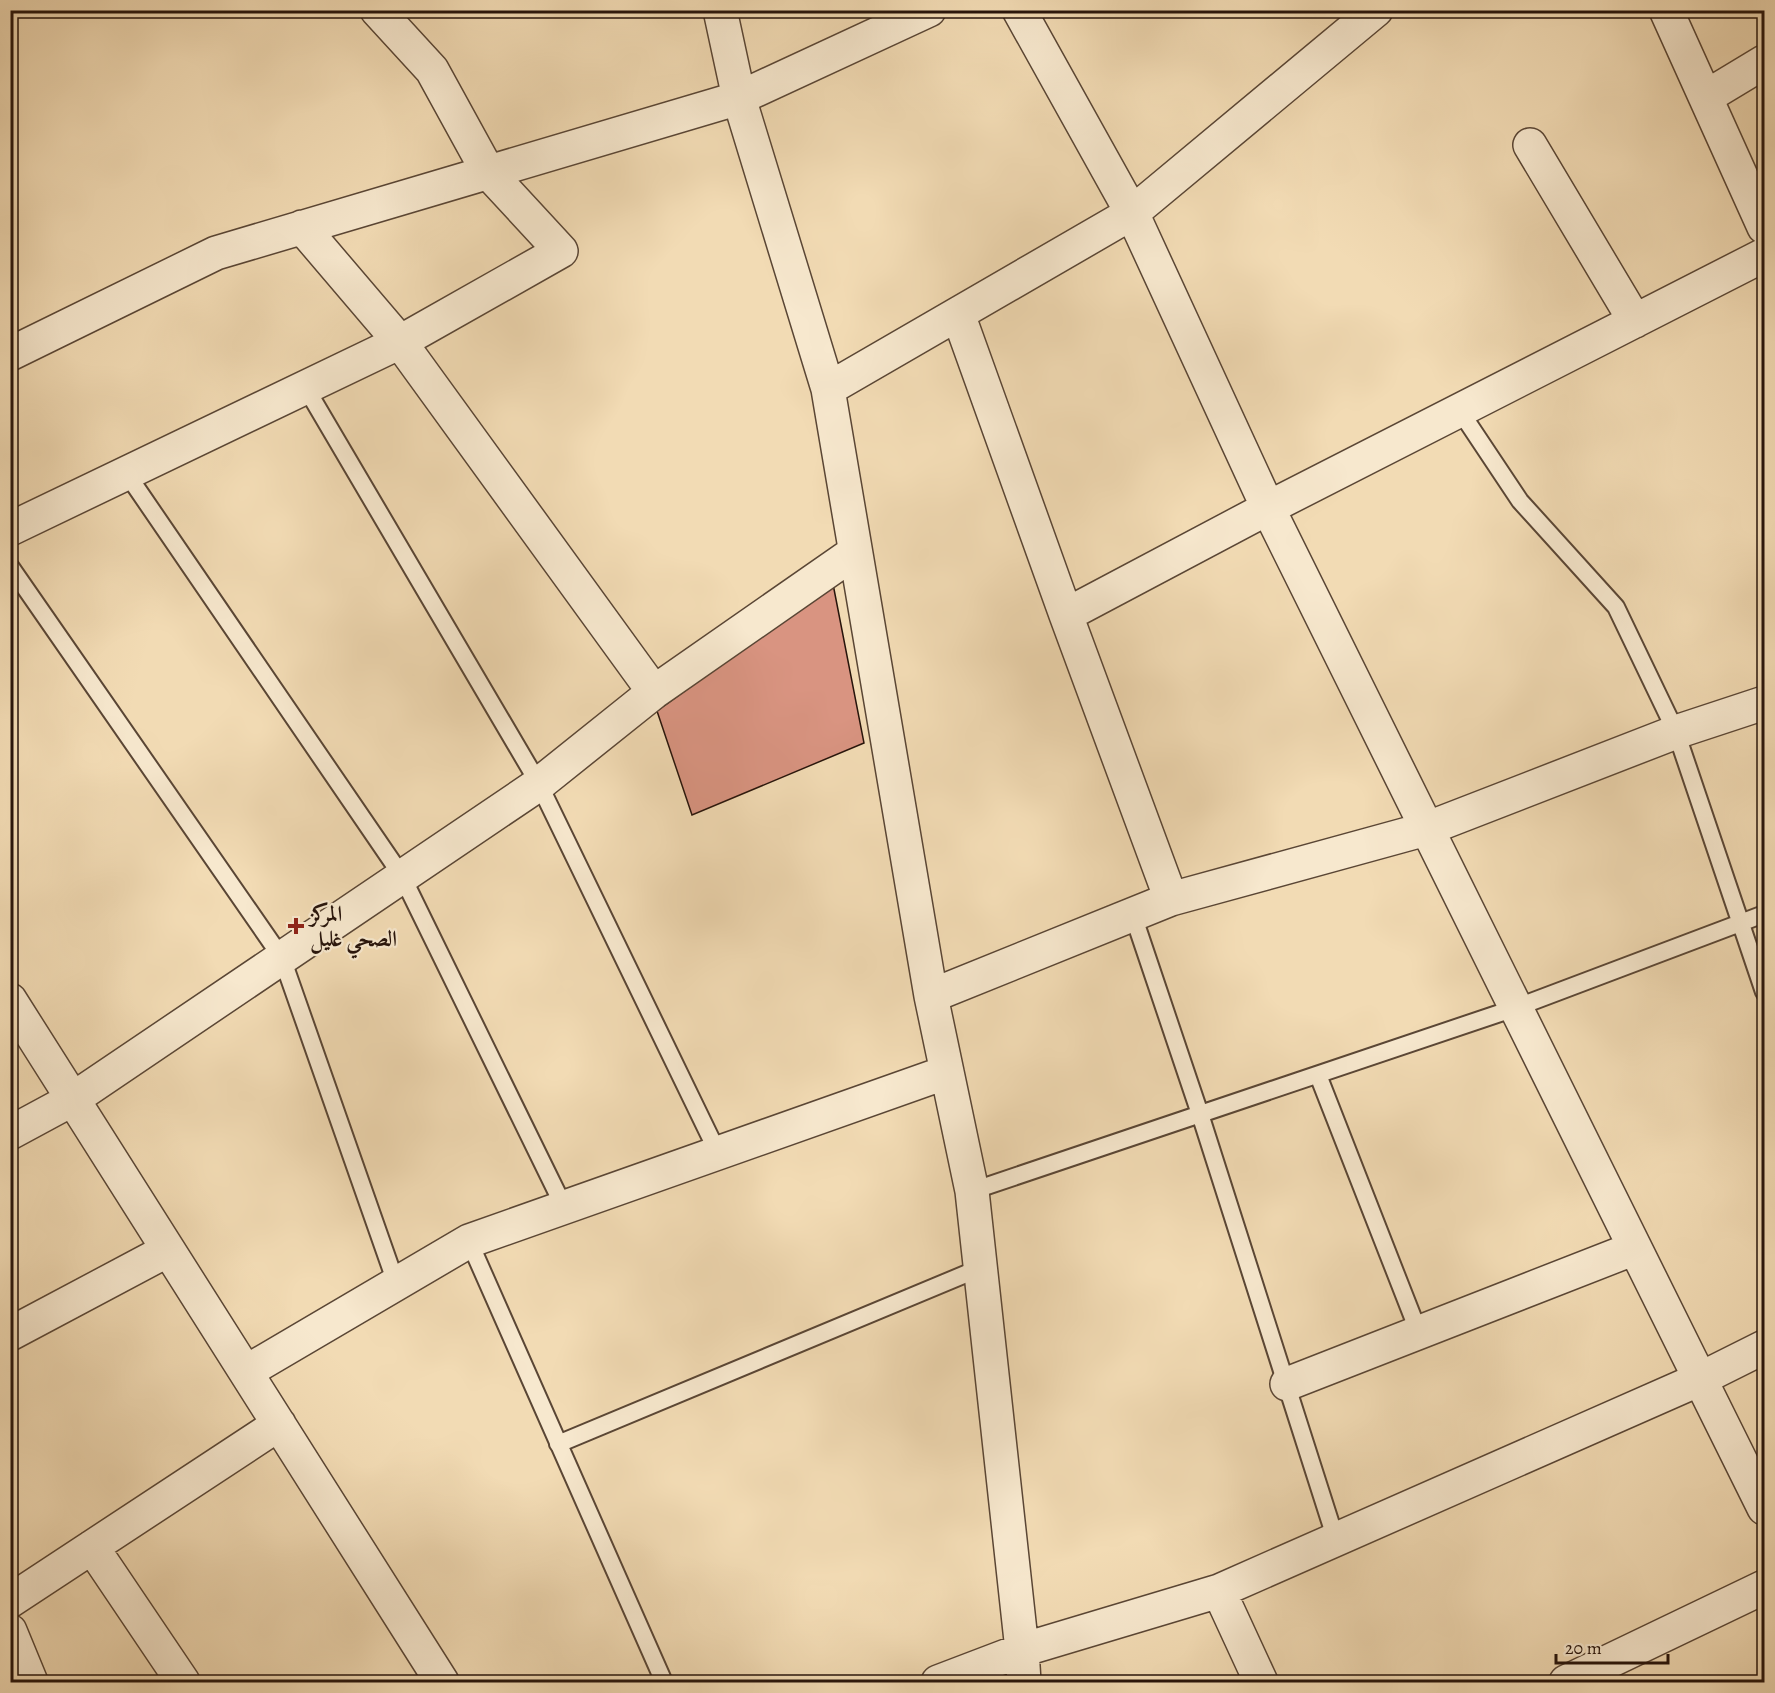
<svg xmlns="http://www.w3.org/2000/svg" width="1775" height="1693" font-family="Alegreya,Amiri,serif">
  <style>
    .building { fill: #d99481; stroke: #27140b; stroke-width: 1.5 }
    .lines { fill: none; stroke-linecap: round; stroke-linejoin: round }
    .service-casing { stroke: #5a4635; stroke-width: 20 }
    .minor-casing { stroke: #5a4635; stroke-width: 36 }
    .service { stroke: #f7e8ce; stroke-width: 16 }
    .minor { stroke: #f7e8ce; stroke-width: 33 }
    .poi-dot { fill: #8f2418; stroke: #f7e8ce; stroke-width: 2 }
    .labels { text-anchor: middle; stroke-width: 4.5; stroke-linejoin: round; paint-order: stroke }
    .poi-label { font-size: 22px; font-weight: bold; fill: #27140b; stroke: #f7e8ce; text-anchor: start }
  </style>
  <rect width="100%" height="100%" fill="#f2dbb4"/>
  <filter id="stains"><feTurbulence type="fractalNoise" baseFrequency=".00333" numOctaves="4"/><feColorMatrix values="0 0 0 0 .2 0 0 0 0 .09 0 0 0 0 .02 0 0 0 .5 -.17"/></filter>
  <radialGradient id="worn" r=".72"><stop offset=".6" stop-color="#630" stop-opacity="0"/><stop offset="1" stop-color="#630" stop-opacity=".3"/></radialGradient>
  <path class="building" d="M 833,584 L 864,743 L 692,815 L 657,711 Z"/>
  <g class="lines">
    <defs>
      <path id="service" d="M 306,388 L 539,784 L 718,1153
        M 1460,411 L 1520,501 L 1616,607 L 1676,732 L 1764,992
        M 127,474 L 402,876 L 564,1207
        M 10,566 L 282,958 L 396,1283
        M 1133,915 L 1200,1114 L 1336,1540
        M 1318,1075 L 1419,1333
        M 972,1191 L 1515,1008 L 1764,914
        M 469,1241 L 664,1682
        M 558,1444 L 980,1268"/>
      <path id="minor" d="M 720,10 L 739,98 L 828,389 L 931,996 L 972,1191 L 1022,1650 L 1024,1682
        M 1019,10 L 1132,213 L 1268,508 L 1764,1508
        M 1666,10 L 1764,227
        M 1706,97 L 1764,62
        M 1530,145 L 1635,321
        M 302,227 L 400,342 L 654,692
        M 958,314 L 1066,615 L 1171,899
        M 10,354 L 216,253 L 739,98 L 929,10
        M 828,389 L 1132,213 L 1376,10
        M 10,529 L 400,342 L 561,251 L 488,172 L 432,70 L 377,10
        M 1066,615 L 1268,508 L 1764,255
        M 931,996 L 1171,899 L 1426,829 L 1676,732 L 1764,703
        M 10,1000 L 442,1682
        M 10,1133 L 73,1099 L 539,784 L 654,692 L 855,552
        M 10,1334 L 168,1250
        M 246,1372 L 469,1241 L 947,1072
        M 1287,1384 L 1635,1248
        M 92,1547 L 183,1682
        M 1219,1591 L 1261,1682
        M 10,1601 L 279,1424
        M 10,1631 L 31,1682
        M 938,1682 L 1022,1650 L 1219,1591 L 1700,1379 L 1764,1347
        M 1566,1682 L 1764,1587"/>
    </defs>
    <use href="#service" class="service-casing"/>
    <use href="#minor" class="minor-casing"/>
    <use href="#service" class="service"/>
    <use href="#minor" class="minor"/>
  </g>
  <path class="poi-dot" d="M293 917h6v6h6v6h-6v6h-6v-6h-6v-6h6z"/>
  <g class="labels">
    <g class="poi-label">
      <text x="310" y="921">المركز<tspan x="310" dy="25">الصحي غليل</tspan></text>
    </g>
  </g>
  <rect width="1775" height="1693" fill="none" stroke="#f2dbb4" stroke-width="36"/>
  <rect x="12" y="12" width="1751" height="1669" fill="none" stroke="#27140b" stroke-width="3"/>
  <rect x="18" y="18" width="1739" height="1657" fill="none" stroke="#27140b" stroke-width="1.5"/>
  <path d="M1556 1654v9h112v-9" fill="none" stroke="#27140b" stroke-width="3"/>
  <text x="1565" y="1654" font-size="18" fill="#27140b" stroke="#f7e8ce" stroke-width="4.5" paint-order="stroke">20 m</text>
  <rect width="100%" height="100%" filter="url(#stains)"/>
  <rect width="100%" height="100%" fill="url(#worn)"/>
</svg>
